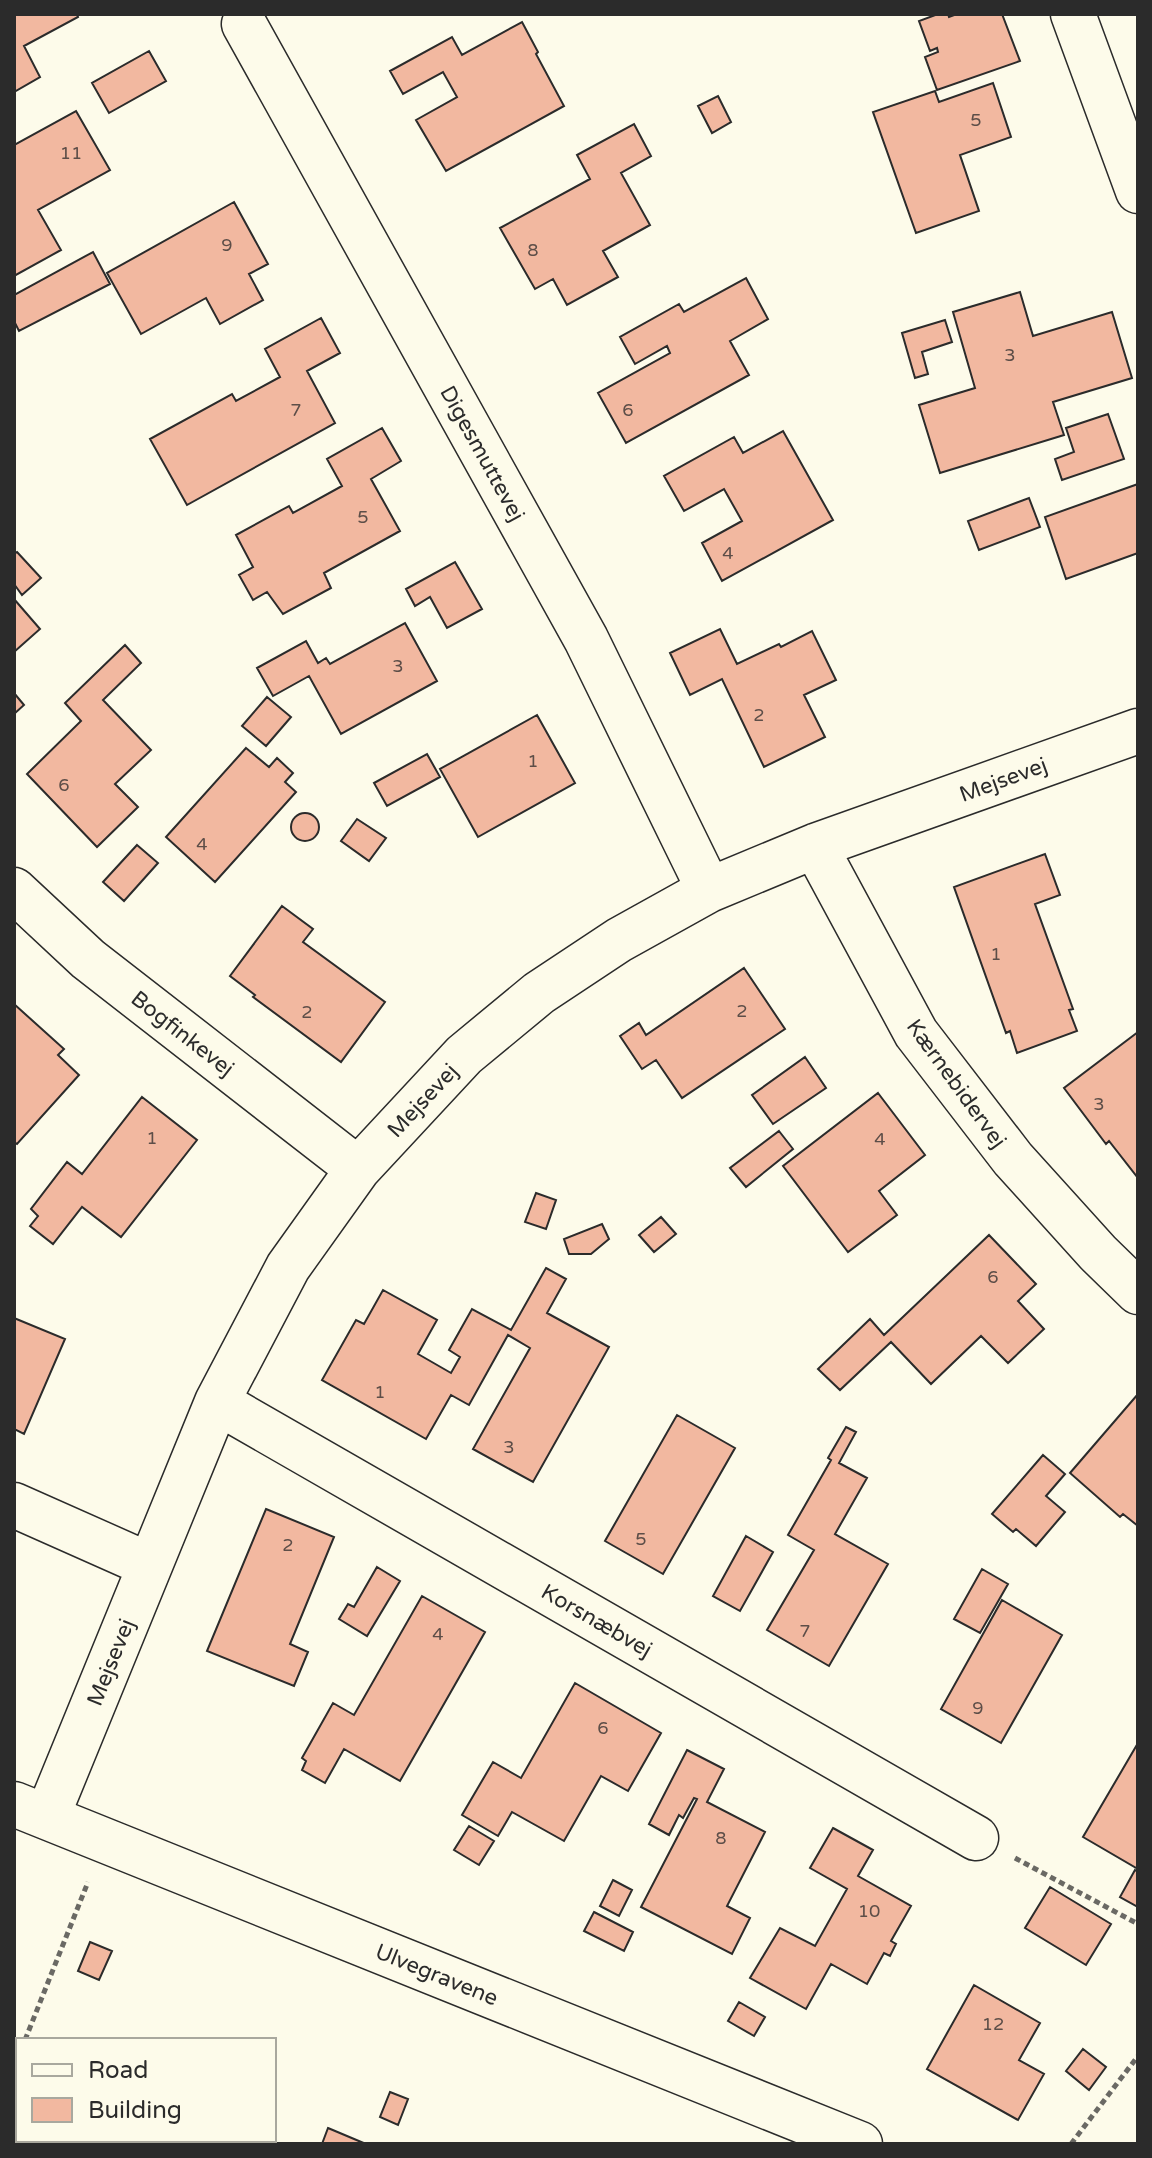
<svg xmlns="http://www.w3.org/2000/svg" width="1152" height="2158" font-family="'Varela Round',sans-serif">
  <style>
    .building { fill: #f2b8a0; stroke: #2b2b2b; stroke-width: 2 }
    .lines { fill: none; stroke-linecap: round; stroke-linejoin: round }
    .minor-casing { stroke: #2b2b2b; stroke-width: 47 }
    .path { stroke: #6a6964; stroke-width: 5; stroke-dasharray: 6 4; stroke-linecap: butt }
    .minor { stroke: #fdfbea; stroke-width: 44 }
    .labels { text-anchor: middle; stroke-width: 6; stroke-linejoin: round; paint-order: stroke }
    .number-label { font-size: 18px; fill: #5d4e48 }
    .street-label { font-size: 22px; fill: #2b2b2b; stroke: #fdfbea }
  </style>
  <rect width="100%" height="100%" fill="#fdfbea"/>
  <path class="building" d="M 14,14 L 77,14 L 78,17 L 24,46 L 40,77 L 14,92 Z
    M 938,14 L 948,14 L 949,17 L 957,14 L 1002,14 L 1020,61 L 937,90 L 925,57 L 938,52 L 937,48 L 930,51 L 919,21 Z
    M 522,22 L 538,52 L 536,54 L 564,106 L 446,171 L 416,120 L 457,97 L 443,72 L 403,94 L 390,71 L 452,37 L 462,55 Z
    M 149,51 L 166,81 L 109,113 L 92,83 Z
    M 993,83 L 1011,137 L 960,155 L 979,211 L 916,233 L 873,112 L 935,91 L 939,102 Z
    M 718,96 L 731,122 L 712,133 L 698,106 Z
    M 76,111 L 110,170 L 38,210 L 61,250 L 14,276 L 14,145 Z
    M 634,124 L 651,156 L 621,173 L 650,225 L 603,251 L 618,277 L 567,305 L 553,279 L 535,289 L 500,228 L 590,179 L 577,155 Z
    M 234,202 L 268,264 L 249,274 L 263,300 L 220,324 L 206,298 L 141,334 L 107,273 Z
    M 93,252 L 110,284 L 19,331 L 14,321 L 14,295 Z
    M 746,278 L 768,319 L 730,341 L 749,375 L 626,443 L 598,393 L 670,353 L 667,346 L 635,364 L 620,337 L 679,304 L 684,312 Z
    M 1020,292 L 1033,336 L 1112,312 L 1132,378 L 1053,402 L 1064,435 L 940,473 L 919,405 L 975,388 L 953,312 Z
    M 321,318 L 340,353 L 307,371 L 335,423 L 187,505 L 150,439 L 232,394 L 236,401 L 280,377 L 265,349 Z
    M 945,320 L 952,342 L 922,352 L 928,374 L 915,378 L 902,333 Z
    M 1108,414 L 1124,459 L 1062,480 L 1055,459 L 1074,452 L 1066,428 Z
    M 382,428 L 401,461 L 371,479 L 400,531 L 324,573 L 331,588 L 283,614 L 267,592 L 253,600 L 239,575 L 253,567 L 236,535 L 289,506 L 293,513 L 342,486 L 327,459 Z
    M 783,431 L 833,520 L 722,581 L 702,543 L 742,521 L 724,489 L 684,511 L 664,476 L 734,437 L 743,453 Z
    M 1138,484 L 1138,553 L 1066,579 L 1045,517 Z
    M 1029,498 L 1040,527 L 979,550 L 968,521 Z
    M 17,552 L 41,578 L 22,595 L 14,584 L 14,554 Z
    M 455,562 L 482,609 L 447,628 L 430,597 L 415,606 L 406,589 Z
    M 14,599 L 40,629 L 14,652 Z
    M 405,623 L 437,681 L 341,734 L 309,676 L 273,696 L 257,668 L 306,641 L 318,663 L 326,658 L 330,664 Z
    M 720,629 L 737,664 L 779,644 L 781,647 L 812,631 L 836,680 L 804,695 L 825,737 L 764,767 L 722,679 L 690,695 L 670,653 Z
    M 125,645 L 141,663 L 103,700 L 151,750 L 115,784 L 138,807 L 97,847 L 27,774 L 81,721 L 65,703 Z
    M 14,693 L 24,705 L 14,714 Z
    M 267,697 L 291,717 L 266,746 L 242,726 Z
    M 537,715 L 575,783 L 478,837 L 440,769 Z
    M 246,748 L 269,767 L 277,758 L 293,773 L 285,782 L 296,792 L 215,882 L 166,837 Z
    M 427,754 L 440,777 L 387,806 L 374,783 Z
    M291 827a14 14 0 1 1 28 0a14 14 0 1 1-28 0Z
    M 357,819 L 386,838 L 369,861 L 341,841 Z
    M 137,845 L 158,863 L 124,901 L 103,882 Z
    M 1045,854 L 1060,895 L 1035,904 L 1073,1009 L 1069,1010 L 1077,1031 L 1017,1053 L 1010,1031 L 1006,1033 L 954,887 Z
    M 282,906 L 313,929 L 303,942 L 385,1002 L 341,1062 L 253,997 L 255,995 L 230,976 Z
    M 744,968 L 785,1029 L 682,1098 L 656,1060 L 642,1069 L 620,1036 L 639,1023 L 646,1035 Z
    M 14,1004 L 64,1049 L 58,1055 L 79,1075 L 17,1144 L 14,1142 Z
    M 1138,1032 L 1138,1178 L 1109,1141 L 1106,1144 L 1064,1088 Z
    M 805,1057 L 826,1088 L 773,1124 L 752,1095 Z
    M 878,1093 L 925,1155 L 879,1191 L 897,1215 L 848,1252 L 783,1166 Z
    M 142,1097 L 197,1140 L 121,1237 L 82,1207 L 53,1244 L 30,1226 L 38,1216 L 31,1209 L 67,1162 L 82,1174 Z
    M 779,1131 L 793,1149 L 746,1187 L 730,1168 Z
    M 536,1193 L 556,1200 L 546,1229 L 525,1222 Z
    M 661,1217 L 676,1234 L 654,1252 L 639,1235 Z
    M 602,1224 L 609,1239 L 591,1254 L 569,1254 L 564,1239 Z
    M 989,1235 L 1036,1284 L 1018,1301 L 1044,1329 L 1008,1363 L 981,1336 L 931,1384 L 891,1342 L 840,1390 L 818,1369 L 870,1319 L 884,1335 Z
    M 546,1268 L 566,1279 L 547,1313 L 609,1347 L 533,1482 L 473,1449 L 530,1348 L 508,1335 L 469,1405 L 451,1395 L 426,1439 L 322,1380 L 356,1320 L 364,1324 L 383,1290 L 437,1320 L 418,1354 L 451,1373 L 460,1357 L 449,1350 L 472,1309 L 511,1330 Z
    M 14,1318 L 65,1339 L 24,1434 L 14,1429 Z
    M 1138,1394 L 1138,1526 L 1123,1514 L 1120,1517 L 1070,1473 Z
    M 677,1415 L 735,1448 L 663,1574 L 605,1541 Z
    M 846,1427 L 856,1432 L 839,1463 L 867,1478 L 835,1534 L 888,1564 L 829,1666 L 767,1630 L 814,1550 L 788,1535 L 831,1460 L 828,1458 Z
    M 1043,1455 L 1065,1474 L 1046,1496 L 1065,1512 L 1036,1546 L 1016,1529 L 1013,1532 L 992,1514 Z
    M 266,1509 L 334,1537 L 290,1644 L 308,1652 L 294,1686 L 207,1651 Z
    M 746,1536 L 773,1552 L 740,1611 L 713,1596 Z
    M 377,1567 L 400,1581 L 367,1636 L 339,1619 L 348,1604 L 354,1607 Z
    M 982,1569 L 1008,1584 L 980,1633 L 954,1619 Z
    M 422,1596 L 485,1632 L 400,1781 L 344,1749 L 325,1783 L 302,1770 L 306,1761 L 302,1758 L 333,1703 L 354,1715 Z
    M 1002,1600 L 1062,1635 L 1001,1743 L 941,1709 Z
    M 575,1683 L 661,1733 L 628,1791 L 601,1776 L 564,1841 L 512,1812 L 498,1836 L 462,1815 L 493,1762 L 521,1778 Z
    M 1138,1743 L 1138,1869 L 1083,1837 Z
    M 687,1750 L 724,1769 L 707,1802 L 765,1832 L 727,1906 L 750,1918 L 732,1954 L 641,1907 L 697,1799 L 694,1798 L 683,1818 L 679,1815 L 669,1835 L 649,1824 Z
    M 469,1826 L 494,1841 L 479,1865 L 454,1850 Z
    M 833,1828 L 873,1850 L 858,1876 L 911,1906 L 891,1941 L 896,1944 L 890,1956 L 884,1953 L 867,1984 L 831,1964 L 806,2009 L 750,1978 L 780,1928 L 815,1946 L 847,1889 L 810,1868 Z
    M 1135,1870 L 1138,1872 L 1138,1907 L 1120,1897 Z
    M 613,1880 L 632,1890 L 619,1916 L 600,1906 Z
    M 1050,1887 L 1111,1924 L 1086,1965 L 1025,1928 Z
    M 594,1912 L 633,1932 L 624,1951 L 584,1931 Z
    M 90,1942 L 112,1951 L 99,1980 L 78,1971 Z
    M 974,1985 L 1040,2023 L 1019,2060 L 1044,2074 L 1018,2120 L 927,2069 Z
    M 739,2002 L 765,2017 L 754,2036 L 728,2021 Z
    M 1083,2049 L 1106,2067 L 1089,2090 L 1066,2071 Z
    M 390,2092 L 408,2099 L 398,2125 L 380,2117 Z
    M 328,2128 L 366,2144 L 322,2144 Z"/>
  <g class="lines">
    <defs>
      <path id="minor" d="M 1073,14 L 1138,191
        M 244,24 L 586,639 L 709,890
        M 815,846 L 916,1033 L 1013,1159 L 1098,1253 L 1138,1292
        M 14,890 L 88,959 L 358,1169
        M 217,1402 L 976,1838
        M 14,1505 L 149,1565
        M 14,1804 L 860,2144
        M 47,1817 L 217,1402 L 288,1267 L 358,1169 L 464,1055 L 539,993 L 619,940 L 709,890 L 815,846 L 1138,731"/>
    </defs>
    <use href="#minor" class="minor-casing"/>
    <path class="path" d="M 1015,1858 L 1138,1924
      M 25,2040 L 88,1882
      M 14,2067 L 18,2057
      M 1071,2144 L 1138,2056"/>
    <use href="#minor" class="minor"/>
  </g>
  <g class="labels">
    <g class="number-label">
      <text x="976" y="126">5</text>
      <text x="71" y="159">11</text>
      <text x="227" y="251">9</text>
      <text x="533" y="256">8</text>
      <text x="1010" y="361">3</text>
      <text x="296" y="416">7</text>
      <text x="628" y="416">6</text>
      <text x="363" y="523">5</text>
      <text x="728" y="559">4</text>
      <text x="398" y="672">3</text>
      <text x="759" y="721">2</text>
      <text x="533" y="767">1</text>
      <text x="64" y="791">6</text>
      <text x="202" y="850">4</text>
      <text x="996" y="960">1</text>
      <text x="742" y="1017">2</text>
      <text x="307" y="1018">2</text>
      <text x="1099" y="1110">3</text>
      <text x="152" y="1144">1</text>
      <text x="880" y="1145">4</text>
      <text x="993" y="1283">6</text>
      <text x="380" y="1398">1</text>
      <text x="509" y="1453">3</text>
      <text x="641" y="1545">5</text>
      <text x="288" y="1551">2</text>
      <text x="805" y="1637">7</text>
      <text x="438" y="1640">4</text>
      <text x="978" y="1714">9</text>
      <text x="603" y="1734">6</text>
      <text x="721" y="1844">8</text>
      <text x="869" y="1917">10</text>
      <text x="993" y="2030">12</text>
    </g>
    <g class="street-label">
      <text transform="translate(483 453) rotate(61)" y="8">Digesmuttevej</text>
      <text transform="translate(1003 779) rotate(-20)" y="8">Mejsevej</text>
      <text transform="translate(183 1033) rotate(38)" y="8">Bogfinkevej</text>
      <text transform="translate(957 1083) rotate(54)" y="8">Kærnebidervej</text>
      <text transform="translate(422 1100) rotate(-47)" y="8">Mejsevej</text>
      <text transform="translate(597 1620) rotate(30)" y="8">Korsnæbvej</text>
      <text transform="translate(110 1662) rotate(-68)" y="8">Mejsevej</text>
      <text transform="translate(437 1974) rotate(22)" y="8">Ulvegravene</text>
    </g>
  </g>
  <rect width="1152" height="2158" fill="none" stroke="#2b2b2b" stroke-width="32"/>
  <rect x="16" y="2038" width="260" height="104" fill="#fdfbea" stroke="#a9a89e" stroke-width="2"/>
  <rect x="32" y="2064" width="40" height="12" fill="#fdfbea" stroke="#a9a89e" stroke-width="2"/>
  <text x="88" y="2078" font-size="24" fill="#2b2b2b">Road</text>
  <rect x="32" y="2098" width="40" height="24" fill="#f2b8a0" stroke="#a9a89e" stroke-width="2"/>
  <text x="88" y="2118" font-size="24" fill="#2b2b2b">Building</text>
</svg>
